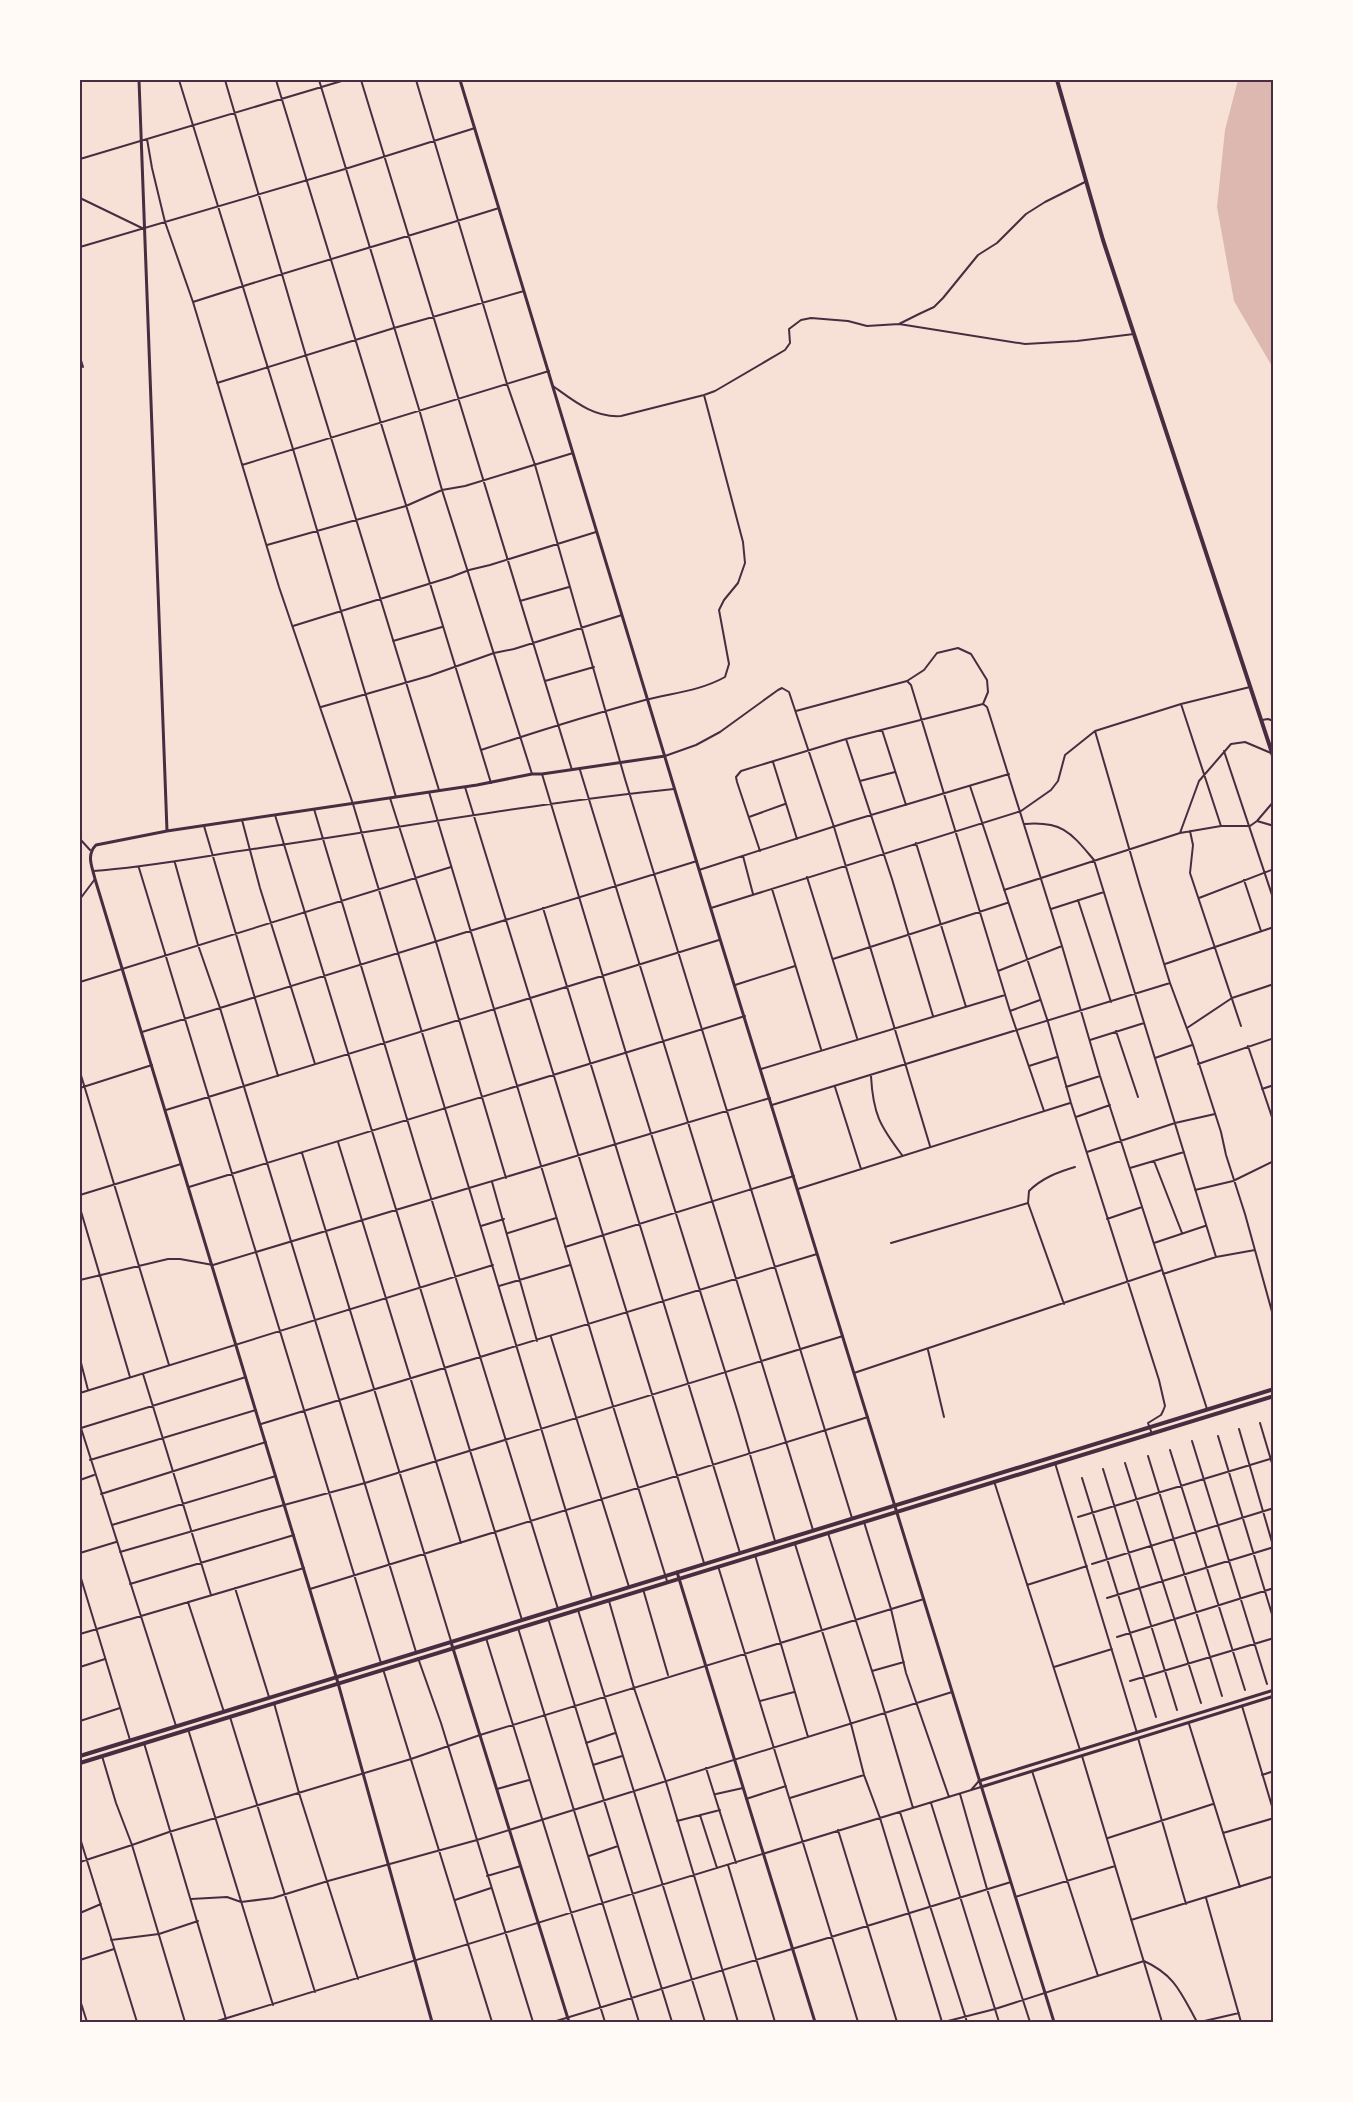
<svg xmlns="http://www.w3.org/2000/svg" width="1353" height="2102" font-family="'Source Sans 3',sans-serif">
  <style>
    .water { fill: #dcb8b0 }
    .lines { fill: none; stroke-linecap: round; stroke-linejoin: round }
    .minor { stroke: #4a2c40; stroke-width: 2 }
    .tertiary { stroke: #4a2c40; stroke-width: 3 }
    .primary { stroke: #4a2c40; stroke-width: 4 }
    .trunk { stroke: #4a2c40; stroke-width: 4 }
    .neatline { fill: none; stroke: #4a2c40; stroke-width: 2 }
  </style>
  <rect width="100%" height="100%" fill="#f7e1d7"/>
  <path class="water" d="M 1238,80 L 1273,80 L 1273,368 L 1234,301 L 1217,207 L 1225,130 Z"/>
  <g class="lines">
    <path class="minor" d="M 179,80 L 293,449 L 396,797
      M 225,80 L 306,356 L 439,790
      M 276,80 L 491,783
      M 319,80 L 419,409 L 442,490 L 532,774
      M 361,80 L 572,770
      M 416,80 L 507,384 L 535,465 L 625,779 L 852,1518
      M 147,139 L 152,168 L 165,222 L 193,302 L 279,587 L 353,804 L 469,1188 L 770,1098
      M 80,159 L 345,80
      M 80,198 L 144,229
      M 80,247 L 345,169 L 475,128
      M 193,302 C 295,269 397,240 499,208
      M 899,324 L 1025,344 L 1077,341 L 1134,334
      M 80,357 L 83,367
      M 217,383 L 394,328 L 524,291
      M 553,386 C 574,401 594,418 621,416 L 704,395 L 715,391 L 785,350 L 790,343 L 789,329 L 801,320 L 811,318 L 848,321 L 867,326 L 899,324 L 919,314 L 934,307 L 943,298 L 978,255 L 997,243 L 1026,214 L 1045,202 L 1085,182
      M 242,465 L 549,371
      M 267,545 L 406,506 L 442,490 L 465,486 L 573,453
      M 520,601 L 569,587
      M 293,626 L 451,577 L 469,570 L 490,565 L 596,532
      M 393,641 L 442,627
      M 545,681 L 594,667
      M 907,681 L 911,685 L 1010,1011 L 1044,1111
      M 983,704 L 987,707 L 989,713 L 1062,946 L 1100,1076 L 1207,1409
      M 1181,704 L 1221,826
      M 321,707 L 429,676 L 494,653 L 514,649 L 622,615
      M 796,711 L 907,681 L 924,670 L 937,653 L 958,648 L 971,654 L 987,680 L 988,692 L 983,704
      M 1262,720 L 1268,719 L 1274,721
      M 882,730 L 906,805
      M 1095,731 L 1140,886 L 1170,983 L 1193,1045 L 1221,1132 L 1226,1155 L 1245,1214 L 1274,1319
      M 846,739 L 892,879 L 933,1016
      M 481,750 C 535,732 590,715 645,700 C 672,693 700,691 725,677 L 729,664 L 719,610 L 724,600 L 738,583 L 745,563 L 743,542 L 704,395
      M 1224,751 L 1274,901
      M 665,756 L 696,745 L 720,732 L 778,690 L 782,688 L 789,692 L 834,827 L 930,1146
      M 773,762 L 797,839
      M 580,770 L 813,1530
      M 542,774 L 626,1053 L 738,1413 L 775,1541
      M 860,781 L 895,772
      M 970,786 L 1048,1022 L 1071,1103 L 1159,1380 L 1165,1406 L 1163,1411 L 1161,1415 L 1148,1423 L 1152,1434
      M 465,787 L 704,1563
      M 429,792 L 613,1406 L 667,1581
      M 390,798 L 436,942 L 506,1178
      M 314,809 L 419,1159 L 558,1609
      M 275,815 L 522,1620
      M 749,817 L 785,804
      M 242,820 L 260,888 L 315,1064
      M 1257,821 L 1274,826
      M 1025,824 C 1063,821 1071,833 1094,860 L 1216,1257
      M 204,826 L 278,1076
      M 1190,831 L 1193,845 L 1190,873 L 1241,1026
      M 1180,833 L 1199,781 L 1231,744 L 1245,742 L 1271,753
      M 80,839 L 90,850
      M 916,843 L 966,1007
      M 760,851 L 737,782 L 736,777 L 741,771 L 846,739 L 983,704
      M 743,856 L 753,894
      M 175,863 L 198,945 L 220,1008 L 416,1652
      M 139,868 L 381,1663
      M 699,870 L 851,821 L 1009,774
      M 93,871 C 149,867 204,856 260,848 C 398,828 535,803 674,789
      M 807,877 L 857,1038
      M 1244,880 L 1261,931
      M 772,889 L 821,1049
      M 1004,890 L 1180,833 L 1221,826 L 1250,826 L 1257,821 L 1274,801
      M 1199,898 L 1274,869
      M 80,899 L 95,879
      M 1078,900 L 1111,1002
      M 543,908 L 740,1553
      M 711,908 L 1021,811 L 1051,790 L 1058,781 L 1065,755 L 1095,731 L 1181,704 L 1250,687
      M 1051,909 L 1104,892
      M 833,959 L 1007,903
      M 1165,964 L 1274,927
      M 998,971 L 1062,946
      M 80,982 L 451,867
      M 735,985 L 795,966
      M 1010,1011 L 1040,1000
      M 1187,1028 L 1232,998 L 1274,984
      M 1116,1031 L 1138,1097
      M 142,1032 L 697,861
      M 1090,1040 L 1144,1023
      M 1248,1046 L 1274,1123
      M 1155,1058 L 1192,1045
      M 1198,1064 L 1274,1038
      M 1029,1066 L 1057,1057
      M 761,1069 L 1005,995
      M 80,1072 L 169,1365
      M 871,1076 C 873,1114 880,1126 902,1155
      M 835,1087 L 861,1169
      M 1066,1087 L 1100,1076
      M 80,1088 L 152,1065
      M 1262,1089 L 1274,1085
      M 772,1105 L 1170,983
      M 166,1110 L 719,940
      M 1076,1117 L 1110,1105
      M 338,1142 L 461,1543
      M 1087,1152 L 1175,1123 L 1215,1114
      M 302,1153 L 451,1641
      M 1154,1161 L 1182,1233
      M 1130,1168 L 1184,1152
      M 492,1182 L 537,1341
      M 189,1187 L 745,1016
      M 798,1189 L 1070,1103
      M 1195,1190 L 1233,1181 L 1274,1161
      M 80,1195 L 181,1164
      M 80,1208 L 130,1377
      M 1107,1219 L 1142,1207
      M 481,1226 L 504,1219
      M 508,1233 L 556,1218
      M 891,1243 L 1028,1203
      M 1154,1243 L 1205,1226
      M 565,1247 L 794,1176
      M 1163,1274 L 1216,1257 L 1255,1250
      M 80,1280 L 168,1259 L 180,1259 L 213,1265 L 469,1188 L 592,1598
      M 499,1286 L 570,1265
      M 1064,1304 L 1028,1203 L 1029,1191 C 1042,1178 1058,1172 1075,1167
      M 551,1337 L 629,1587
      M 928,1350 L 944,1417
      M 80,1359 L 88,1390
      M 854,1373 L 1162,1270
      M 143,1374 L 211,1595
      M 80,1393 L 493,1265
      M 1260,1423 L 1274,1470
      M 261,1424 L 817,1254
      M 80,1425 L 176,1726
      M 81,1428 L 246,1377
      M 1239,1429 L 1274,1549
      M 1218,1436 L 1274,1621
      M 1192,1441 L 1267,1684
      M 1170,1450 L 1245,1690
      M 1148,1456 L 1222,1696
      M 90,1460 L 256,1410
      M 1055,1463 L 1137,1733
      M 1125,1463 L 1201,1703
      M 1103,1469 L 1177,1710
      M 1082,1478 L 1156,1717
      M 80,1480 L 94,1475
      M 994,1481 L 1080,1750
      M 101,1494 L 266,1442
      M 1078,1517 L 1270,1459
      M 864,1522 L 891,1609 L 906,1673 L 949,1797
      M 112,1525 L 276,1476
      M 828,1533 L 879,1693 L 913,1808
      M 795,1544 L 851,1724 L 864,1775 L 880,1818 L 942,2022
      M 120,1552 L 262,1511 L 365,1483 L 843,1336
      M 80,1553 L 116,1542
      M 755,1555 L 808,1737
      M 1092,1564 L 1274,1508
      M 718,1566 L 858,2022
      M 80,1575 L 130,1740
      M 130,1584 L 294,1535
      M 1027,1585 L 1087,1566
      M 235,1588 L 269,1697
      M 310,1589 L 868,1417
      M 643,1589 L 668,1675
      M 1107,1598 L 1274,1547
      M 609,1601 L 634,1688 L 666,1782 L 738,2022
      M 188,1602 L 224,1712
      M 578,1610 L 705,2022
      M 548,1618 L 672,2022
      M 518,1628 L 639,2022
      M 80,1634 L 304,1568
      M 1117,1637 L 1274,1588
      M 486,1638 L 605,2022
      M 418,1658 L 441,1723 L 533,2022
      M 80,1667 L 105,1659
      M 1054,1667 L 1112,1649
      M 383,1669 L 492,2022
      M 872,1671 L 904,1662
      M 1130,1681 L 1274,1638
      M 760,1701 L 794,1692
      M 274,1703 L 299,1793 L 358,1979
      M 1242,1706 L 1274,1813
      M 230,1717 L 315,1992
      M 80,1721 L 120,1708
      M 1189,1724 L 1240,1887
      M 188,1729 L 273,2005
      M 1138,1738 L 1186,1904
      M 144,1743 L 226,2019
      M 586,1743 L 615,1733
      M 102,1756 L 116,1803 L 132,1845 L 169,1832 L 411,1759 L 480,1735 L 924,1599
      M 1082,1756 L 1162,2022
      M 593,1765 L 622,1756
      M 706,1768 L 736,1863
      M 1032,1771 L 1098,1976
      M 1262,1775 L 1274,1771
      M 497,1789 L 529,1780
      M 971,1790 L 979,1781
      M 716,1794 L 743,1788
      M 960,1794 L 987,1889 L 1030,2022
      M 790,1798 L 864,1775
      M 746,1799 L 786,1786
      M 931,1803 L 999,2022
      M 900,1812 L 967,2022
      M 700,1815 L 717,1868
      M 677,1821 L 720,1810
      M 838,1830 L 897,2022
      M 1223,1833 L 1274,1818
      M 80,1838 L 137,2022
      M 1108,1838 L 1213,1804
      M 589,1856 L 618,1846
      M 80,1862 L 132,1845 L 185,2022
      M 728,1865 L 775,2022
      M 487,1876 L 521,1866
      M 1015,1897 L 1115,1866
      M 1206,1898 L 1241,2022
      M 191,1899 L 227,1897 L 241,1902 L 273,1898 L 328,1881 L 477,1840 L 952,1692
      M 455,1900 L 491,1888
      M 80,1913 L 101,1904
      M 1131,1920 L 1274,1876
      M 111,1940 L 159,1934 L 198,1921
      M 80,1960 L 114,1949
      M 80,2000 L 87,2022
      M 214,2022 L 981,1787
      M 553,2022 L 1011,1882
      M 944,2022 L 995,2009 L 1144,1961 C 1175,1975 1181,1993 1197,2022
      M 1200,2022 L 1239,2013"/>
    <path class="tertiary" d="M 139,80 L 167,831
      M 460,80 L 720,939 L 1054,2022
      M 677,1572 L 815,2022
      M 451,1642 L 569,2022
      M 979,1781 L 1274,1690
      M 981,1787 L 1274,1696
      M 432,2022 L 338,1683 L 95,879 C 92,866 86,855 96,845 L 167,831 L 477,785 L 532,774 L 542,774 L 665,756"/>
    <path class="primary" d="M 80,1756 L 1274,1389
      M 80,1763 L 1274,1396"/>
    <path class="trunk" d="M 1057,80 L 1103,240 L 1274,759"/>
  </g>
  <rect width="1353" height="2102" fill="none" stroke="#fffaf5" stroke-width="162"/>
  <rect x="81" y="81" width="1191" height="1940" class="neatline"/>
</svg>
